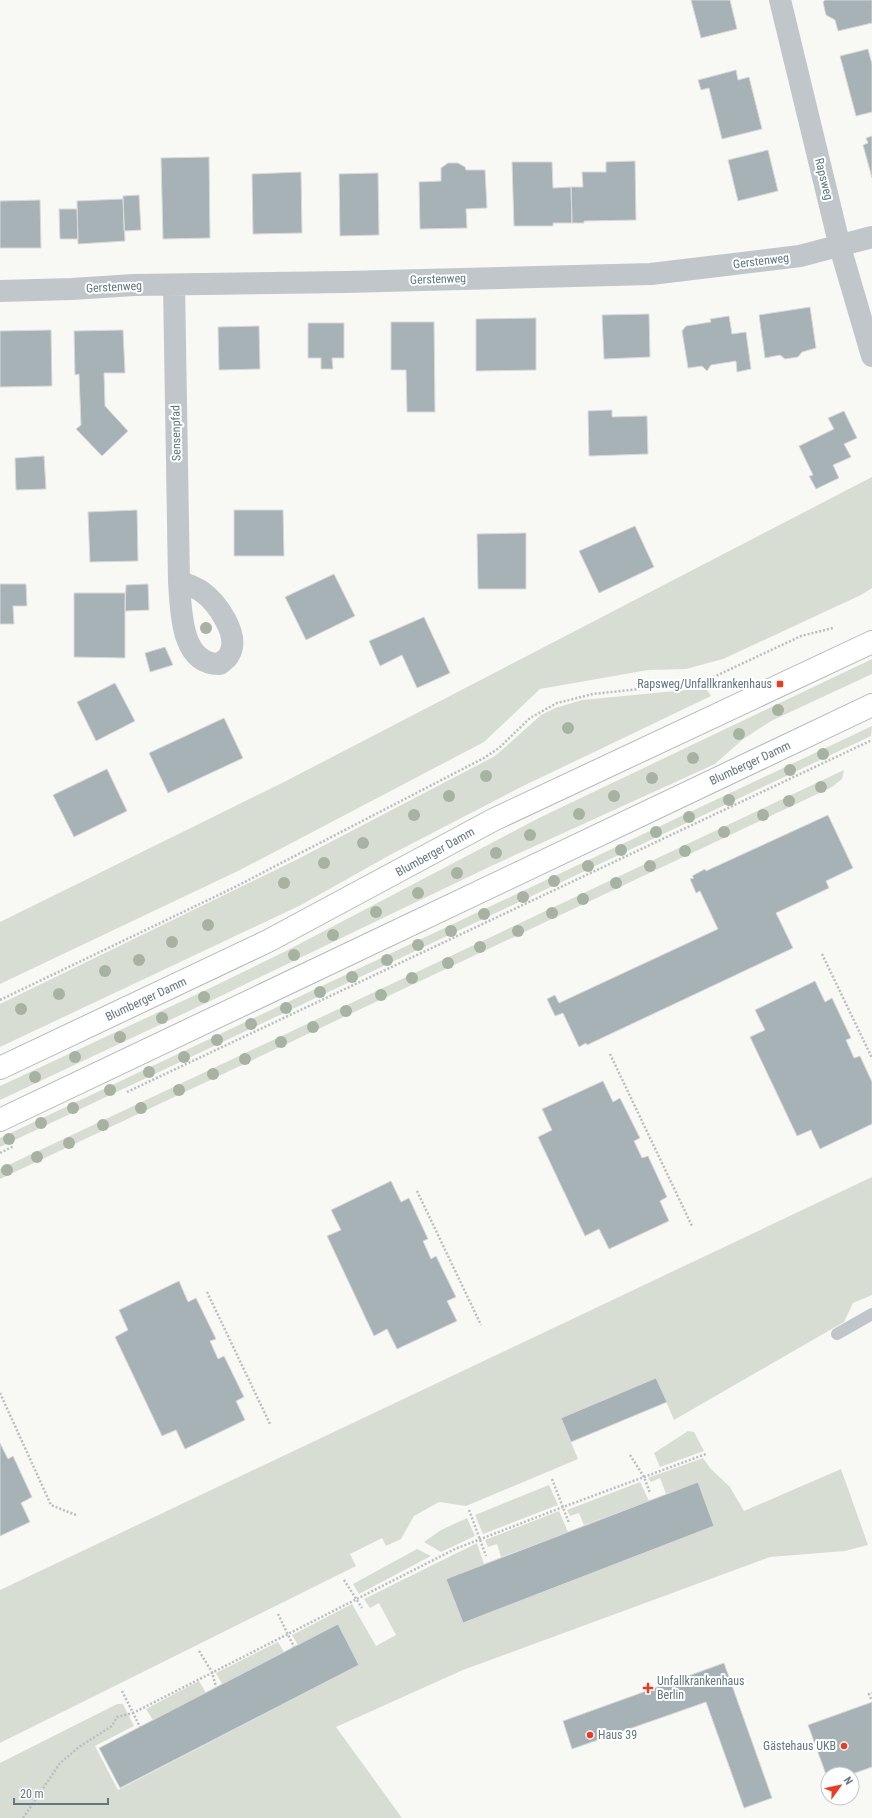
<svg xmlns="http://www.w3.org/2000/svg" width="872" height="1818" font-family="'Roboto Condensed',sans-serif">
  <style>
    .green { fill: #d8ddd4 }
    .building { fill: #a7b2b7; stroke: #dad9d7 }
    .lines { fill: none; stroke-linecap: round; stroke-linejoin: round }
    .secondary-casing { stroke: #b2babe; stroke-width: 24 }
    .path { stroke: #babec1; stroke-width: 2.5; stroke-dasharray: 2 2; stroke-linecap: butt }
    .lane { stroke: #c0c6c9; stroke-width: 12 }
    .street { stroke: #c0c6c9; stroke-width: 22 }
    .secondary { stroke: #fff; stroke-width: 22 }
    .tree { fill: #a8b2a3 }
    .poi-dot { fill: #ee3a1f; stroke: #fff; stroke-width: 1.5 }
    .labels { text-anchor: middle; stroke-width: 4; stroke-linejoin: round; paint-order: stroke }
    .street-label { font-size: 12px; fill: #617782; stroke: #fff }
    .poi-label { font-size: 12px; fill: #617782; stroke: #fff; text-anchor: end }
  </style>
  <rect width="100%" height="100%" fill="#f8f8f5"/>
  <path class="green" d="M 872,477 L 872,588 L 861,595 L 723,659 L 686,669 L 648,670 L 540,689 L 484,742 L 240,870 L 0,984 L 0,922 L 286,781 Z
    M 872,659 L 872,674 L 771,721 L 742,740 L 715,764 L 489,867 L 223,995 L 0,1100 L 0,1086 L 204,991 L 286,951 L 541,817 Z
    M 706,688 L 711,696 L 519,788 L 388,856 L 301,905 L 0,1047 L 0,1004 L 298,859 L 495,756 L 541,715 L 555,708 L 582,700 Z
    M 872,726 L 871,736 L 0,1147 L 0,1138 Z
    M 844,770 L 842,779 L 832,787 L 0,1179 L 0,1169 Z
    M 872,1177 L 872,1295 L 853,1303 L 844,1322 L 674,1420 L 656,1378 L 561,1418 L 578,1459 L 466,1506 L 439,1502 L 414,1516 L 401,1539 L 386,1546 L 382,1538 L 350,1554 L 356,1566 L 0,1743 L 0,1590 Z
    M 688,1431 L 694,1432 L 704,1451 L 660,1467 L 654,1453 Z
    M 703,1458 L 710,1468 L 730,1487 L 744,1511 L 841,1469 L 868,1545 L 845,1551 L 770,1557 L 463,1670 L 336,1727 L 402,1818 L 0,1818 L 0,1763 L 117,1704 L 123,1704 L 134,1726 L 95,1746 L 118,1790 L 359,1665 L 338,1624 L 298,1645 L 292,1635 L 352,1604 L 376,1646 L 396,1635 L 379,1603 L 370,1608 L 364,1599 L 477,1543 L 484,1564 L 446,1579 L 463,1622 L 714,1526 L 698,1482 L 666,1494 L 660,1478 L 651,1482 L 648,1478 Z
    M 640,1482 L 649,1501 L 584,1525 L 579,1513 L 570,1516 L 567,1510 Z
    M 549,1485 L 558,1505 L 483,1534 L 475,1515 Z
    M 559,1511 L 568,1532 L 501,1557 L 497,1544 L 488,1547 L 485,1540 Z
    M 467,1518 L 475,1536 L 441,1552 L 424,1542 L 441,1530 Z
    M 417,1549 L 431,1556 L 359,1594 L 353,1584 Z
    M 278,1642 L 284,1652 L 222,1684 L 216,1673 Z
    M 199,1681 L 206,1693 L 153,1720 L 146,1709 Z"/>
  <path class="building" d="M 691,0 L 730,0 L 737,29 L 701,38 Z
    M 825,0 L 872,0 L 872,23 L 838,31 L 835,20 L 826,15 L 823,2 Z
    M 868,49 L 872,64 L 872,112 L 856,116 L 840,56 Z
    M 736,70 L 738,80 L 749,77 L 762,129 L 722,139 L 709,88 L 701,90 L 698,80 Z
    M 872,136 L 872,178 L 863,145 L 868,143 L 866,138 Z
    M 768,150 L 778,191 L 738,201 L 728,160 Z
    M 209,157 L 210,238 L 163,239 L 161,158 Z
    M 635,161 L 636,220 L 584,221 L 584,223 L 572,223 L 571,187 L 583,187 L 582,172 L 606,172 L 606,162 Z
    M 512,162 L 552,162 L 553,188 L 571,187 L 572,223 L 553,223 L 553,226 L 514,226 Z
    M 448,163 L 458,163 L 465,167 L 466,170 L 485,170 L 487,208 L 466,209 L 467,228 L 420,229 L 419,182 L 441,181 L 441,168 Z
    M 301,172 L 302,233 L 253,234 L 252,174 Z
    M 378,173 L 379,235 L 340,236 L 339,174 Z
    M 139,195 L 141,230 L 124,231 L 123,196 Z
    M 123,199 L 125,241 L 78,244 L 77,201 Z
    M 40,200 L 41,248 L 0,248 L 0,201 Z
    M 59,209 L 77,209 L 78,239 L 60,239 Z
    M 810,307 L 816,348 L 802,352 L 798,357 L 785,359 L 780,355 L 765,358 L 759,315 Z
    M 649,314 L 650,357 L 604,359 L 602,315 Z
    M 729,316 L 732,334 L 746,332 L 751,369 L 737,372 L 736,361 L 711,365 L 707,371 L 702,366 L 688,368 L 682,331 L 686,326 L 711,322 L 710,319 Z
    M 536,318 L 536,370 L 476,371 L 476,319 Z
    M 391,322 L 434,322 L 435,412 L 407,412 L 406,370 L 391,370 Z
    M 308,323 L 344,323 L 344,358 L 332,358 L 333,369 L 321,369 L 321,358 L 308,358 Z
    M 259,326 L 260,369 L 219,370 L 218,327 Z
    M 51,330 L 52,386 L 0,387 L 0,331 Z
    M 123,330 L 125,373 L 104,373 L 105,406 L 128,431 L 102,456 L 76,429 L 81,425 L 79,374 L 75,375 L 74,331 Z
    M 612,410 L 612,417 L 647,416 L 648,454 L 589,456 L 588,411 Z
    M 844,411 L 857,438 L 844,444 L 851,457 L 833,465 L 839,478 L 816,489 L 809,476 L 813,475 L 799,446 L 834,429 L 828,418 Z
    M 44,456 L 46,489 L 16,490 L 15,458 Z
    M 137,510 L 138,561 L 90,562 L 88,512 Z
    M 234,510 L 283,510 L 284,556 L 234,556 Z
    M 635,526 L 654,567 L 599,593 L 579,551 Z
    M 526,533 L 526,589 L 478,589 L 477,534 Z
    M 334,574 L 355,616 L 306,640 L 285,597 Z
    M 0,584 L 26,584 L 27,606 L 13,606 L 14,624 L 0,624 Z
    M 148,584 L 149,610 L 125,611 L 126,585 Z
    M 74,593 L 125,593 L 125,658 L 74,657 Z
    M 424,617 L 450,673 L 417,688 L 402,655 L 380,666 L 369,641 Z
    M 165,647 L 173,665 L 150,672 L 145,653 Z
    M 115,683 L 135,721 L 96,741 L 77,702 Z
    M 224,718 L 243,758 L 168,793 L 149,753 Z
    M 107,769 L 127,811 L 74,837 L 53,795 Z
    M 828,815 L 853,868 L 826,881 L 829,888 L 776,913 L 793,948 L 587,1045 L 586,1043 L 579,1047 L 563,1013 L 555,1016 L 547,999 L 555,995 L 559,1003 L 718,929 L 700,891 L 696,893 L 690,879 L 694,878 L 692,876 L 705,869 L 706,871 Z
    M 815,981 L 825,1002 L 832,998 L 851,1038 L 846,1040 L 854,1058 L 860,1056 L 872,1082 L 872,1124 L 820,1149 L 811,1130 L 797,1136 L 750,1037 L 765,1030 L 755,1010 Z
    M 603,1081 L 613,1102 L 620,1098 L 640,1138 L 634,1141 L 642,1158 L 648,1156 L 667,1197 L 660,1201 L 669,1221 L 609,1249 L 599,1229 L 585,1236 L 538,1137 L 552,1130 L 542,1109 Z
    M 391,1181 L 401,1202 L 409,1198 L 428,1239 L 423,1241 L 431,1259 L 436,1256 L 456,1297 L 447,1301 L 457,1321 L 397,1349 L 387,1329 L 374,1336 L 327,1236 L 341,1230 L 331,1210 Z
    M 179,1281 L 188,1302 L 196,1298 L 216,1339 L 210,1341 L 218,1359 L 224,1356 L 244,1397 L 236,1401 L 245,1420 L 185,1449 L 176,1430 L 162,1436 L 115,1337 L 128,1330 L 119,1310 Z
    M 656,1378 L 667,1402 L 571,1442 L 561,1418 Z
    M 0,1443 L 8,1459 L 13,1456 L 32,1497 L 21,1503 L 30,1522 L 0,1536 Z
    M 698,1482 L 714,1526 L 463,1623 L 446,1579 Z
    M 338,1624 L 359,1665 L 120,1788 L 99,1748 Z
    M 724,1663 L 772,1798 L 744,1808 L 706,1702 L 572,1749 L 563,1721 Z
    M 872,1702 L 872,1767 L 852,1774 L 828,1774 L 828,1780 L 808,1725 Z"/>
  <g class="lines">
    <defs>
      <path id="secondary" d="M 0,1068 L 268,941 L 493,820 L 872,642
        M 0,1120 L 872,705"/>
    </defs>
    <use href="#secondary" class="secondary-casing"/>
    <path class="path" d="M 822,954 L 872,1058
      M 0,1000 L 231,889 L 484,758 L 499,748 L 530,718 L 557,703 L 593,694 L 703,682 L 801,636 L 833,628
      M 610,1054 L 692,1226
      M 127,1092 L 872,740
      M 0,1153 L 14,1146
      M 417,1191 L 481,1325
      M 207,1292 L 270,1424
      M 0,1393 L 51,1505 L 76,1515
      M 630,1455 L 644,1477 L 650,1493
      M 552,1479 L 569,1523
      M 469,1510 L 486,1556
      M 344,1580 L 362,1608
      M 278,1614 L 294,1647
      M 199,1651 L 212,1672 L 216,1687
      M 122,1691 L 133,1713 L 455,1549 L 563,1507 L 706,1454
      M 871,1699 L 869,1694 L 872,1693
      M 23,1818 L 60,1763 L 79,1747 L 112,1726 L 117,1717 L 133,1713 L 140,1727"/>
    <path class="lane" d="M 837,1334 L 872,1314"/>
    <path class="street" d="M 780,0 L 840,247 L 872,356
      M 174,285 L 179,581 C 181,609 180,665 220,664 C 223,661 228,658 229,655 C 241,636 217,602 201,591 C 195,587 186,584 179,581
      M 0,291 L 72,289 L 134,285 L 346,282 L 651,274 L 800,256 L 872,237"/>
    <use href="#secondary" class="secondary"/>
  </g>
  <g class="tree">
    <circle cx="206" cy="628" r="6"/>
    <circle cx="778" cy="710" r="6"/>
    <circle cx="568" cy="728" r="6"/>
    <circle cx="739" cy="734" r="6"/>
    <circle cx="823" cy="754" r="6"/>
    <circle cx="693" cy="758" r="6"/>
    <circle cx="790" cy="770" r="6"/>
    <circle cx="486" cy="776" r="6"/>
    <circle cx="652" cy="778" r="6"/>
    <circle cx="821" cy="787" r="6"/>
    <circle cx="449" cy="796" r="6"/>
    <circle cx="614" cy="796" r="6"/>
    <circle cx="729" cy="800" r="6"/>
    <circle cx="789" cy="801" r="6"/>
    <circle cx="579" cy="814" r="6"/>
    <circle cx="414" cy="815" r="6"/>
    <circle cx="763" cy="815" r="6"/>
    <circle cx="689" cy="817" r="6"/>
    <circle cx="656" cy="832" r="6"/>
    <circle cx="724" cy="832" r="6"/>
    <circle cx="530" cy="835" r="6"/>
    <circle cx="363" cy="843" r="6"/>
    <circle cx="621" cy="850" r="6"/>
    <circle cx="685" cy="851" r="6"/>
    <circle cx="496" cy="853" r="6"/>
    <circle cx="324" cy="863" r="6"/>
    <circle cx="588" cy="866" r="6"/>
    <circle cx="650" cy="866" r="6"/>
    <circle cx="457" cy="873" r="6"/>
    <circle cx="554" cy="881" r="6"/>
    <circle cx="284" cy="883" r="6"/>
    <circle cx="616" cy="883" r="6"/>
    <circle cx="418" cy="893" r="6"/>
    <circle cx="523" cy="897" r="6"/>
    <circle cx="583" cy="899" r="6"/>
    <circle cx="376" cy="912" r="6"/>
    <circle cx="552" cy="913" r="6"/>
    <circle cx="484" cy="914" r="6"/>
    <circle cx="208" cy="925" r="6"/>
    <circle cx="451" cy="931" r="6"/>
    <circle cx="518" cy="931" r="6"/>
    <circle cx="333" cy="935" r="6"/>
    <circle cx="172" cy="942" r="6"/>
    <circle cx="418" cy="945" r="6"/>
    <circle cx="480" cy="947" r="6"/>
    <circle cx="294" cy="955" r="6"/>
    <circle cx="139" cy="960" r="6"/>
    <circle cx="387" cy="960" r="6"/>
    <circle cx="448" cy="963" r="6"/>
    <circle cx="105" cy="971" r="6"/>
    <circle cx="352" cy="977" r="6"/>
    <circle cx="412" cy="978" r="6"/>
    <circle cx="320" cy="992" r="6"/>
    <circle cx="59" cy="994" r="6"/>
    <circle cx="381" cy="995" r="6"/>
    <circle cx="204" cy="997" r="6"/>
    <circle cx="286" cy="1008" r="6"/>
    <circle cx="21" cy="1009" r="6"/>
    <circle cx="346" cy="1011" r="6"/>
    <circle cx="162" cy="1018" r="6"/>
    <circle cx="251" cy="1024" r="6"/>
    <circle cx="313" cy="1027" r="6"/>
    <circle cx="120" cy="1037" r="6"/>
    <circle cx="217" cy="1040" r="6"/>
    <circle cx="281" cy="1042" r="6"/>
    <circle cx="75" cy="1057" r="6"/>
    <circle cx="184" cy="1057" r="6"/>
    <circle cx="245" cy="1059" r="6"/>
    <circle cx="149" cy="1072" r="6"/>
    <circle cx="213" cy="1074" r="6"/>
    <circle cx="35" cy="1077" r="6"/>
    <circle cx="110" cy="1090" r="6"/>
    <circle cx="179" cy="1090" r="6"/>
    <circle cx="73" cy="1108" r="6"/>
    <circle cx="141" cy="1108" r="6"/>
    <circle cx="41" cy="1123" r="6"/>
    <circle cx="103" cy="1125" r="6"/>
    <circle cx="9" cy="1139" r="6"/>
    <circle cx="69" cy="1143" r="6"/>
    <circle cx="37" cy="1157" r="6"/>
    <circle cx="7" cy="1170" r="6"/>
  </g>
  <g class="poi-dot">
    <rect x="776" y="680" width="8" height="8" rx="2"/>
    <path d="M646 1682h4v4h4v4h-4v4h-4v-4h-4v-4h4z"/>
    <circle cx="590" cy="1735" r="4"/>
    <circle cx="844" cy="1746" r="4"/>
  </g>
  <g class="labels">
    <g class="street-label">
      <text transform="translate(824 179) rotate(76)" y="4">Rapsweg</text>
      <text transform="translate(761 261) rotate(-7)" y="4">Gerstenweg</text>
      <text transform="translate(438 279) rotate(-2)" y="4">Gerstenweg</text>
      <text transform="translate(114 287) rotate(-3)" y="4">Gerstenweg</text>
      <text transform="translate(176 433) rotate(-91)" y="4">Sensenpfad</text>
      <text transform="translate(750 763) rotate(-25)" y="4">Blumberger Damm</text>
      <text transform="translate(435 852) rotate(-29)" y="4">Blumberger Damm</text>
      <text transform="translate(146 999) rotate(-25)" y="4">Blumberger Damm</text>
    </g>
    <g class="poi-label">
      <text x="772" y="688">Rapsweg/Unfallkrankenhaus</text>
      <text x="657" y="1685" text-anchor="start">Unfallkrankenhaus<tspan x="657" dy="14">Berlin</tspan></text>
      <text x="598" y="1739" text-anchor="start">Haus 39</text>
      <text x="836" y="1750">Gästehaus UKB</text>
    </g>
  </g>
  <g transform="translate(840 1786) rotate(57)"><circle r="19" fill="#ffffff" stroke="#c0c9cd"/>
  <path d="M0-3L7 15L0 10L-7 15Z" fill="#ee3a1f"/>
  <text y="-6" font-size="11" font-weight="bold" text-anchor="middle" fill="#617782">N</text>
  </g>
  <path d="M14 1798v6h94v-6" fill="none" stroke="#617782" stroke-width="2"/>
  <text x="20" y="1798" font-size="12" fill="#617782" stroke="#ffffff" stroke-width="3" paint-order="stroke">20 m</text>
</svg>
